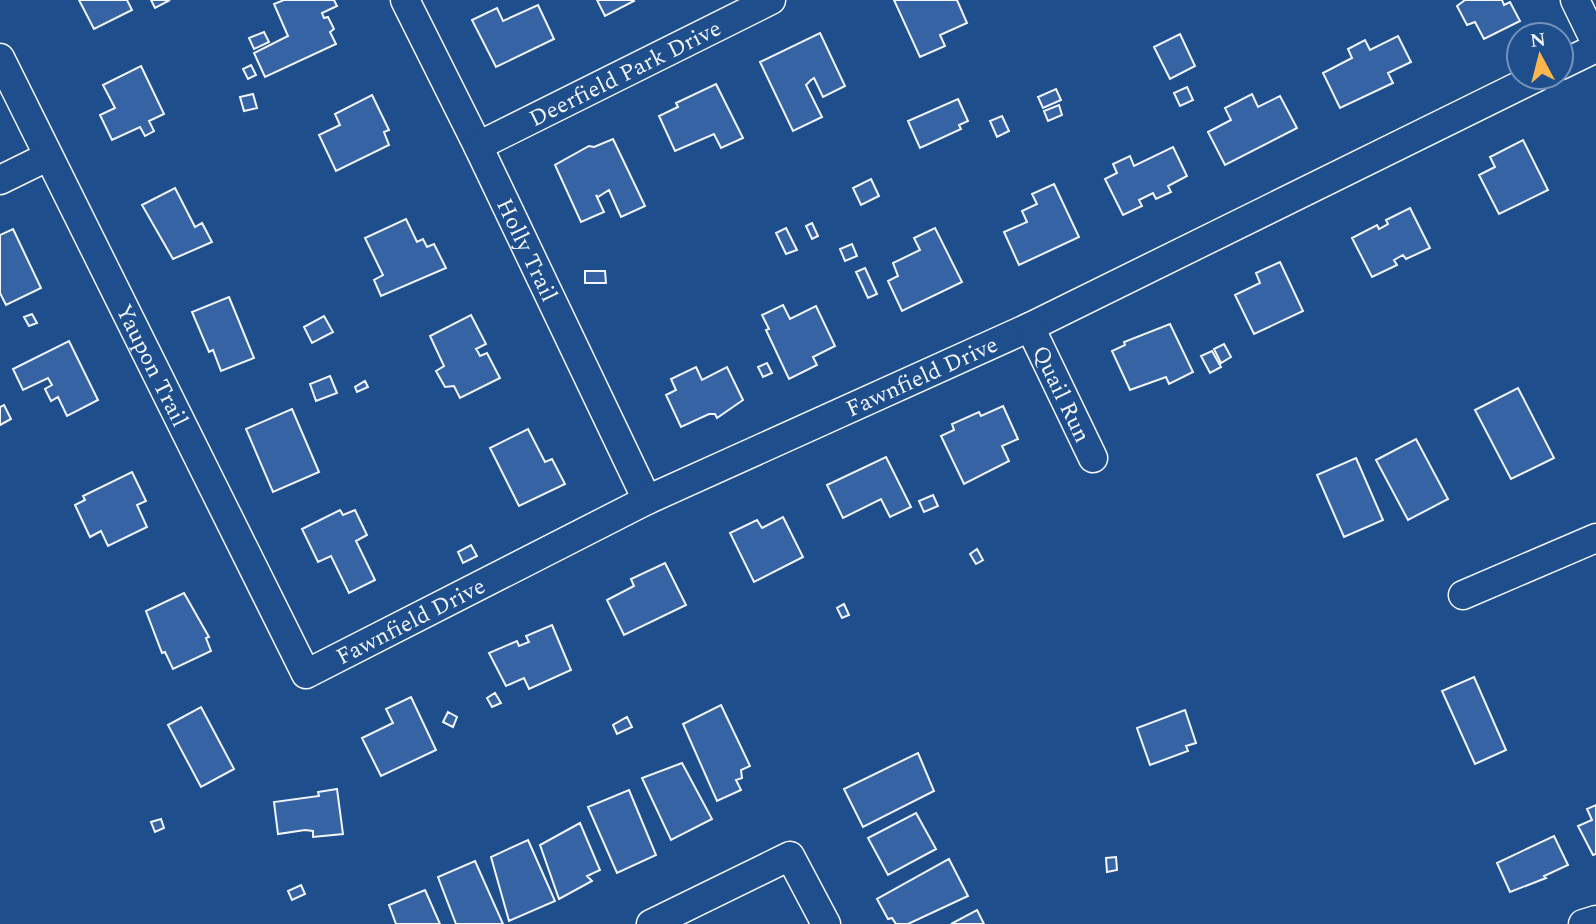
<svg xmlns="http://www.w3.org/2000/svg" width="1596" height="924" font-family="Spectral,serif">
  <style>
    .building { fill: #3563a3; stroke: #f2f6ff; stroke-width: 2 }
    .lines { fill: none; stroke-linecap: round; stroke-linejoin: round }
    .minor-casing { stroke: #f2f6ff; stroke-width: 31 }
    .minor { stroke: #1f4e8c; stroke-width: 28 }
    .labels { text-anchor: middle; stroke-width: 5; stroke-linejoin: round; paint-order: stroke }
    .street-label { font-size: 23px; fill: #f2f6ff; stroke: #1f4e8c }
  </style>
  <rect width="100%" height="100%" fill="#1f4e8c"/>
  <path class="building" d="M 79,0 L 127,0 L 132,10 L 94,29 Z
    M 151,0 L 170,0 L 155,8 Z
    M 284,0 L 334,0 L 337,6 L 322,13 L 324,18 L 328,17 L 334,29 L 330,32 L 336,44 L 265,77 L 254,53 L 288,36 L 274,4 Z
    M 597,0 L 633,0 L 634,1 L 605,16 Z
    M 894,0 L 957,0 L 967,23 L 940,35 L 945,46 L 920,57 Z
    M 1465,0 L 1502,0 L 1504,5 L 1510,2 L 1520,21 L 1484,39 L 1475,22 L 1467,25 L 1457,6 Z
    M 538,5 L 554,39 L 496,67 L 472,20 L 497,8 L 503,21 Z
    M 264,32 L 269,42 L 254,49 L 249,38 Z
    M 820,33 L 845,86 L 823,97 L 814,78 L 811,80 L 806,85 L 822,117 L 793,131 L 760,62 Z
    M 1180,34 L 1195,66 L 1170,79 L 1154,47 Z
    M 1398,36 L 1411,62 L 1388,73 L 1393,83 L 1340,108 L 1323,73 L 1352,58 L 1348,49 L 1365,40 L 1370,50 Z
    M 251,65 L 256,75 L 248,79 L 243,69 Z
    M 141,66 L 164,114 L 149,121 L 154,131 L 145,136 L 140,127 L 112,140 L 100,115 L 115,108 L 103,85 Z
    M 716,84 L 743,138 L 721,148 L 714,134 L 675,151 L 659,116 L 678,107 L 676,103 Z
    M 1187,87 L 1193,100 L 1180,106 L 1174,93 Z
    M 1056,89 L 1061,100 L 1043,108 L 1038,97 Z
    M 253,94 L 257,108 L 244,111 L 240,97 Z
    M 1252,94 L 1258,107 L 1280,96 L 1297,128 L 1225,165 L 1208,132 L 1231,120 L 1225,108 Z
    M 372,95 L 389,130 L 384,132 L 389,145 L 336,171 L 319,135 L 340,125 L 335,114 Z
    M 958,99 L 968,121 L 959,125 L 961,129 L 920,148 L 908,121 Z
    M 1059,105 L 1062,115 L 1048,121 L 1044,111 Z
    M 1002,116 L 1009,131 L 997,137 L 990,121 Z
    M 613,139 L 645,206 L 621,217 L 609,190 L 598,197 L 596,195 L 604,212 L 581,222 L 555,165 L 589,146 L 594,147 Z
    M 1523,140 L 1548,190 L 1499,214 L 1479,175 L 1495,167 L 1490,157 Z
    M 1173,147 L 1187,176 L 1168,186 L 1171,192 L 1156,199 L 1153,193 L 1139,200 L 1142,206 L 1123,215 L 1105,179 L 1117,173 L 1113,164 L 1130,156 L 1134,166 Z
    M 871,179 L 879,196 L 861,205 L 853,188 Z
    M 1054,184 L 1079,237 L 1019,265 L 1004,232 L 1027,222 L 1022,211 L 1037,204 L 1032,194 Z
    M 175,188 L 195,227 L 202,223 L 212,242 L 173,259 L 142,205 Z
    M 1410,208 L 1430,248 L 1406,259 L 1403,255 L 1394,260 L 1397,265 L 1372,277 L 1352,238 L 1377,225 L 1379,229 L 1388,224 L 1386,220 Z
    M 406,219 L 417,242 L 423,239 L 427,247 L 434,244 L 446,268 L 381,296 L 374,280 L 383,275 L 365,238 Z
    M 812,223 L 818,236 L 812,239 L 806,226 Z
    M 786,228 L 797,250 L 786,254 L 776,233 Z
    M 935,228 L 962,282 L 902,311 L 888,281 L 898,276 L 893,263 L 920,250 L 914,238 Z
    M 13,229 L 41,288 L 6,305 L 0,293 L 0,235 Z
    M 852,244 L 857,256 L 845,261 L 840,249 Z
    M 1280,262 L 1303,311 L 1254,334 L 1235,295 L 1260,283 L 1256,273 Z
    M 865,268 L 877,294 L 868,298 L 856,272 Z
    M 585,271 L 605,271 L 606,283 L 585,283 Z
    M 229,297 L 254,358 L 221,371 L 213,350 L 209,352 L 192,312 Z
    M 783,305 L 790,319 L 816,306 L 835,346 L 813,357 L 817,365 L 789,379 L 766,330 L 769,329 L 762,315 Z
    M 32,314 L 37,323 L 29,326 L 24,317 Z
    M 471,315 L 486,344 L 476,349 L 478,352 L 480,356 L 487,353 L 500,378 L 460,398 L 454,386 L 445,387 L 436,371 L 444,366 L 430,336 Z
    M 324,316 L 333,332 L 312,343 L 304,327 Z
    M 1170,324 L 1193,372 L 1169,384 L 1166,377 L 1130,390 L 1112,351 L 1125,345 L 1124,342 Z
    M 69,341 L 98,400 L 67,416 L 58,397 L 51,401 L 45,389 L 52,385 L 48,378 L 23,390 L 13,369 Z
    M 1224,344 L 1231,357 L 1221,363 L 1214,349 Z
    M 1212,351 L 1221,367 L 1210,373 L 1201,356 Z
    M 767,363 L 772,373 L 763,377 L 758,367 Z
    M 696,367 L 702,380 L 727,367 L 743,400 L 717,418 L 715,414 L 709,414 L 681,427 L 666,395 L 676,390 L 671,379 Z
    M 330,376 L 337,393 L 316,401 L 310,384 Z
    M 365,381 L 368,387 L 357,392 L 355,387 Z
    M 1518,388 L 1554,458 L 1511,479 L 1475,410 Z
    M 4,405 L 11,419 L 0,425 L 0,407 Z
    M 1003,406 L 1018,439 L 1002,446 L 1009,461 L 964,484 L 941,436 L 954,430 L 952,424 L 979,412 L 981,416 Z
    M 292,409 L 319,472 L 273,492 L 246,429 Z
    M 528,429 L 545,462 L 552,459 L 565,484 L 519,506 L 490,448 Z
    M 1416,439 L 1448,499 L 1408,520 L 1376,460 Z
    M 886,457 L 911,507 L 890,517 L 881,499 L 843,518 L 827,485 Z
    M 1356,458 L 1383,520 L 1344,537 L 1317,475 Z
    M 132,472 L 146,501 L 137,505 L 147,527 L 108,546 L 101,531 L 90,537 L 75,505 L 85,500 L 83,496 Z
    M 933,495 L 938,506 L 924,512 L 919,501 Z
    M 340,510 L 343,515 L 355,510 L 367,535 L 356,541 L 375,580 L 349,593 L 331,556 L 318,562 L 302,529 Z
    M 783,517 L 803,557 L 754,582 L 730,533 L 757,520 L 762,528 Z
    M 471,545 L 477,556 L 463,563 L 458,552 Z
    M 977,549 L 983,560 L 976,564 L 970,554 Z
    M 665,563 L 686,605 L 624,635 L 607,600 L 634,586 L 631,579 Z
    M 184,593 L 209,637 L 206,638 L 211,651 L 173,669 L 165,652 L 162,653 L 146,611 Z
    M 844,604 L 849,615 L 842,618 L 837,608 Z
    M 552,625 L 571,670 L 529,689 L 524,678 L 506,686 L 489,653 L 517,641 L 519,646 L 529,642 L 526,636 Z
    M 1474,677 L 1506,750 L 1475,764 L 1442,691 Z
    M 495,693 L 501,703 L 492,707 L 487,698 Z
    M 411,697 L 436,750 L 381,776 L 362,738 L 393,723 L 386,709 Z
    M 721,705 L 750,766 L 741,770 L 742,778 L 736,780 L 741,790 L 717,801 L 683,724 Z
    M 201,707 L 234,769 L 201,787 L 168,725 Z
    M 1185,710 L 1196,743 L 1186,746 L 1188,751 L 1150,765 L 1137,728 Z
    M 448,712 L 457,717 L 453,727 L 443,722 Z
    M 627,717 L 632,727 L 617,734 L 613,725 Z
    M 918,753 L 934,791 L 863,827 L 844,789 Z
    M 682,763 L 712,819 L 671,840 L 642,778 Z
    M 337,789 L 343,834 L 313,837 L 313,831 L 305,830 L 278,834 L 274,802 L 319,796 L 318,792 Z
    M 629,790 L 656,855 L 617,873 L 588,807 Z
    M 1596,805 L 1596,854 L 1593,855 L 1578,826 L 1592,820 L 1587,809 Z
    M 916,813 L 936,849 L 888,875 L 868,838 Z
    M 161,819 L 164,828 L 155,832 L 151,822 Z
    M 580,823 L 600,870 L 587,876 L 592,881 L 559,899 L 540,845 Z
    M 1554,836 L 1568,865 L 1544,876 L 1546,878 L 1510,892 L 1497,863 Z
    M 528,840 L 555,901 L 509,921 L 491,857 Z
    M 1116,857 L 1117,870 L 1107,872 L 1106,858 Z
    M 949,859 L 968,896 L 908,924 L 896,924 L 892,918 L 888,919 L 877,899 Z
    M 475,861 L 503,924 L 456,924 L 438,877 Z
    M 301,885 L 305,894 L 292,900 L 288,891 Z
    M 425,890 L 440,924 L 396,924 L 389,905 Z
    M 977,910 L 984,924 L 951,924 Z"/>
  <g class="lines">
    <defs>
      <g id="minor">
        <path id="s1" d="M 405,0 L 478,146 L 647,500"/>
        <path d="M 1575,0 L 1596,43"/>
        <path id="s2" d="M 0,58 L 306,674 L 647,500 L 1030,327 L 1537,77"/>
        <path d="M 1561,65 L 1596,48"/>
        <path id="s3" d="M 478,146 L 771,0"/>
        <path d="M 0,180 L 47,157"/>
        <path id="s4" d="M 1030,327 L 1093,458"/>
        <path d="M 1463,595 L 1596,538"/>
        <path d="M 651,924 L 790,856 L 826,924"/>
        <path d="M 1583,924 L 1596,920"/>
      </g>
    </defs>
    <use href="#minor" class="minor-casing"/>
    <use href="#minor" class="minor"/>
  </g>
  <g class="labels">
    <g class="street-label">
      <text dy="8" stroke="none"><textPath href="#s3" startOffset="164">Deerfield Park Drive</textPath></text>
      <text dy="8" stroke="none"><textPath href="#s1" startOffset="278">Holly Trail</textPath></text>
      <text dy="8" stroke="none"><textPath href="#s2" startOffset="343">Yaupon Trail</textPath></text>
      <text dy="8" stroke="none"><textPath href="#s2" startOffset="1372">Fawnfield Drive</textPath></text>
      <text dy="8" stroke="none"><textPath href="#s4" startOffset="74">Quail Run</textPath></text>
      <text dy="8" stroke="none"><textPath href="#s2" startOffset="805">Fawnfield Drive</textPath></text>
    </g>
  </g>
  <g transform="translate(1540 56) rotate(353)"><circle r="33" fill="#1f4e8c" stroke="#7391ba" stroke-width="2"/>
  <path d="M0-5L12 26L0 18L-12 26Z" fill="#ffb74d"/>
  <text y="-10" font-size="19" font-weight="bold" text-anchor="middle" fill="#f2f6ff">N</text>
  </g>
</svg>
